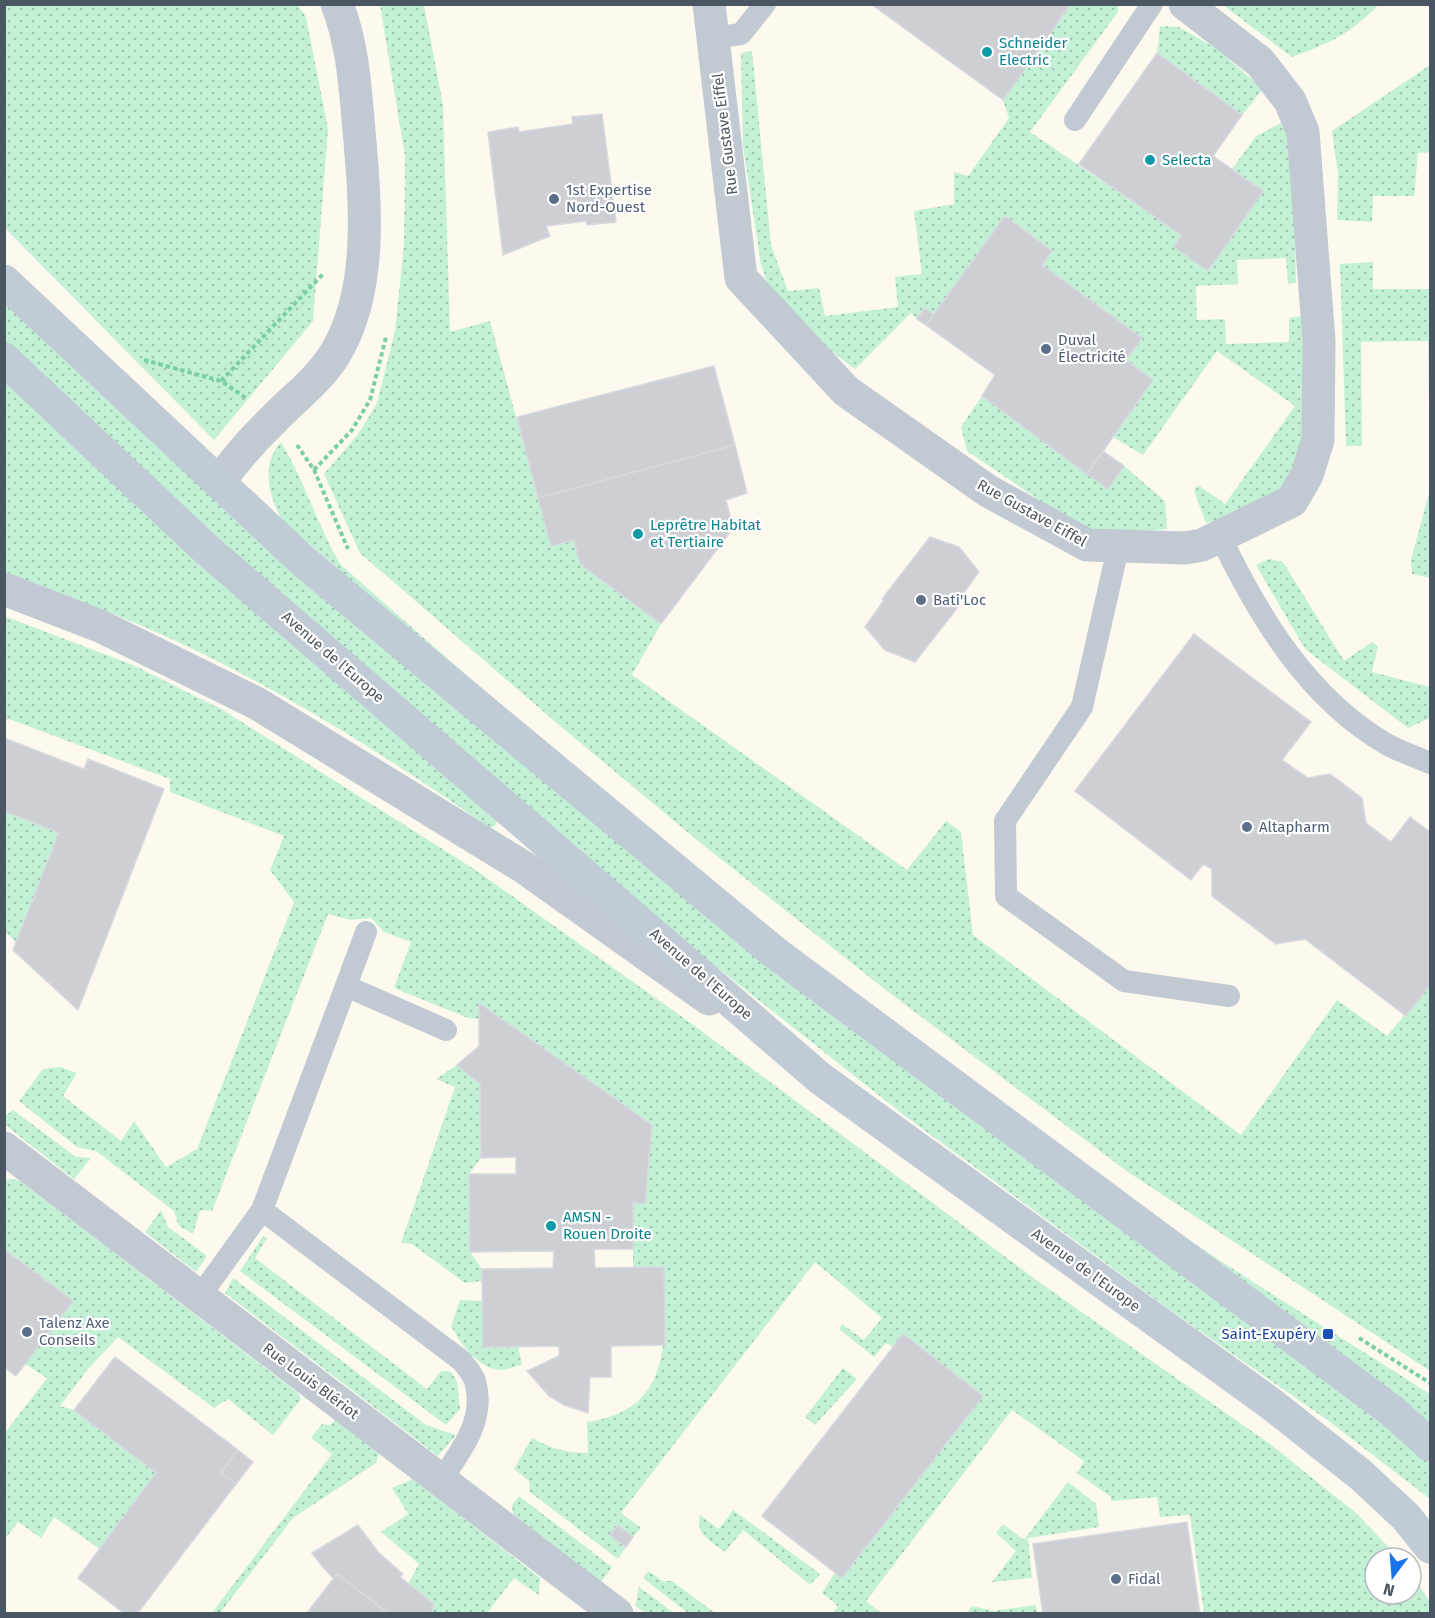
<svg xmlns="http://www.w3.org/2000/svg" width="1435" height="1618" font-family="'Fira Sans',sans-serif">
  <style>
    .commercial { fill: #fdf9ef; fill-rule: evenodd }
    .grass { fill: url(#grass-dots) }
    .building { fill: #cdcfd5; stroke: #d7d9de; stroke-width: 1.5 }
    .lines { fill: none; stroke-linecap: round; stroke-linejoin: round }
    .path { stroke: #7ad0a6; stroke-width: 4; stroke-dasharray: 4.5 3; stroke-linecap: butt }
    .lane { stroke: #c1cad2; stroke-width: 22 }
    .street { stroke: #c1cad2; stroke-width: 33 }
    .secondary { stroke: #c1cbd6; stroke-width: 33 }
    .culture-dot { fill: #0f9aa8; stroke: #fff; stroke-width: 2 }
    .service-dot { fill: #5c6f8a; stroke: #fff; stroke-width: 2 }
    .transit-dot { fill: #1a4fb4; stroke: #fff; stroke-width: 2 }
    .labels { text-anchor: middle; stroke-width: 4.5; stroke-linejoin: round; paint-order: stroke }
    .culture-label { font-size: 15px; fill: #0d838f; stroke: #fff; text-anchor: start }
    .street-label { font-size: 15px; fill: #4a5661; stroke: #fff }
    .service-label { font-size: 15px; fill: #4e5e75; stroke: #fff; text-anchor: start }
    .transit-label { font-size: 15px; fill: #164399; stroke: #fff; text-anchor: end }
  </style>
  <defs>
    <pattern id="grass-dots" width="8" height="8" patternUnits="userSpaceOnUse" patternTransform="scale(1.5)"><rect width="8" height="8" fill="#c3f1d5"/><path d="M2 2h.1M6 6h.1" fill="none" stroke="#a0c6b0" stroke-width="1.8" stroke-linecap="round"/></pattern>
  </defs>
  <rect width="100%" height="100%" fill="#f5f3f3"/>
  <path class="commercial" d="M 297,5 L 1430,5 L 1430,1613 L 5,1613 L 4,228 L 214,440 L 328,129 L 306,17 ZM 1375,1558 L 1411,1558 L 1411,1594 L 1375,1594 Z"/>
  <path class="grass" d="M 297,4 L 306,17 L 328,129 L 313,321 L 214,440 L 5,228 L 5,5 Z
    M 1375,4 L 1377,7 C 1347,35 1331,43 1292,57 L 1223,5 Z
    M 380,5 L 424,5 L 443,105 L 450,332 L 490,321 L 551,546 L 574,540 L 580,564 L 661,624 L 632,675 L 907,870 L 946,821 L 961,832 L 973,935 L 1241,1135 L 1337,1000 L 1387,1036 L 1430,985 L 1430,1371 L 1128,1172 L 887,991 L 702,844 L 559,725 L 360,553 L 324,474 L 359,433 L 377,403 L 395,331 L 404,245 L 405,156 Z
    M 1071,5 L 1118,5 L 1118,12 L 1030,132 L 1181,235 L 1174,247 L 1207,270 L 1263,191 L 1232,169 L 1256,136 L 1283,122 L 1293,156 L 1296,283 L 1288,284 L 1286,258 L 1237,260 L 1238,284 L 1196,286 L 1197,320 L 1225,319 L 1226,344 L 1289,342 L 1289,318 L 1301,316 L 1307,416 L 1306,444 L 1285,485 L 1251,514 L 1206,523 L 1194,491 L 1198,485 L 1225,504 L 1295,406 L 1217,351 L 1143,455 L 1113,437 L 1153,380 L 1126,360 L 1142,338 L 1042,265 L 1052,251 L 1005,217 L 934,315 L 924,308 L 917,319 L 911,313 L 855,369 L 799,328 L 772,298 L 761,264 L 743,146 L 741,53 L 752,51 L 771,245 L 788,291 L 819,288 L 825,316 L 898,307 L 895,277 L 922,274 L 914,211 L 954,204 L 954,172 L 968,176 L 1009,118 L 1003,100 Z
    M 1160,26 L 1179,27 L 1217,49 L 1263,89 L 1242,115 L 1157,53 Z
    M 1430,65 L 1430,152 L 1418,153 L 1414,196 L 1373,196 L 1372,222 L 1337,220 L 1338,174 L 1332,131 Z
    M 1373,262 L 1373,289 L 1430,289 L 1430,465 L 1428,341 L 1361,342 L 1362,446 L 1346,446 L 1340,264 Z
    M 4,291 L 1161,1255 L 1419,1452 L 1430,1464 L 1430,1499 L 1330,1422 L 1174,1313 L 905,1116 L 675,934 L 455,750 L 5,347 Z
    M 4,376 L 499,816 L 495,826 L 490,828 C 380,751 263,678 140,625 C 95,606 50,589 5,572 Z
    M 982,396 L 1108,489 L 1124,466 L 1165,501 L 1167,529 L 1111,534 L 1076,525 L 967,451 L 961,427 Z
    M 281,442 C 305,482 317,524 340,564 C 592,788 854,1004 1130,1199 C 1227,1268 1330,1330 1430,1394 L 1430,1431 L 1336,1355 L 1209,1266 L 942,1070 L 778,942 L 541,748 L 282,520 C 269,496 260,465 281,442 Z
    M 1430,489 L 1430,578 L 1412,574 L 1411,560 Z
    M 1269,559 L 1283,562 L 1344,661 L 1372,642 L 1378,647 L 1372,672 L 1430,687 L 1430,718 L 1408,728 L 1305,649 L 1256,565 Z
    M 4,616 L 133,665 L 223,710 L 477,871 L 692,1024 L 1046,1287 L 1270,1444 L 1357,1514 L 1399,1558 L 1375,1558 L 1375,1594 L 1411,1594 L 1411,1574 L 1430,1602 L 1430,1613 L 1204,1613 L 1190,1515 L 1160,1517 L 1157,1497 L 1111,1501 L 1111,1497 L 1077,1473 L 1084,1461 L 1012,1410 L 866,1601 L 881,1613 L 833,1613 L 838,1606 L 822,1593 L 835,1572 L 842,1578 L 983,1396 L 903,1334 L 893,1347 L 886,1343 L 874,1357 L 839,1329 L 842,1324 L 864,1340 L 882,1318 L 815,1262 L 621,1513 L 641,1528 L 633,1537 L 617,1525 L 611,1535 L 626,1547 L 618,1559 L 530,1492 L 529,1481 L 514,1469 L 532,1438 C 550,1448 567,1453 588,1453 L 587,1422 C 675,1410 665,1336 664,1268 L 633,1268 L 633,1202 L 479,1004 L 479,1019 L 468,1018 L 394,988 L 411,942 L 384,932 L 371,918 L 350,920 L 328,914 L 212,1211 L 200,1210 L 193,1234 L 179,1226 L 174,1211 L 96,1151 L 77,1147 L 19,1101 L 43,1069 L 60,1067 L 77,1073 L 63,1096 L 121,1141 L 134,1121 L 166,1167 L 197,1149 L 294,902 L 270,870 L 284,836 L 170,792 L 170,779 L 9,719 L 5,720 Z
    M 4,811 L 59,833 L 16,942 L 5,932 Z
    M 457,1065 L 480,1084 L 481,1158 L 469,1174 L 470,1252 L 482,1269 L 482,1281 L 465,1283 L 412,1244 L 401,1243 L 455,1087 L 436,1079 Z
    M 13,1110 L 76,1157 L 91,1158 L 74,1179 L 5,1125 L 5,1116 Z
    M 13,1179 L 20,1181 L 298,1393 L 301,1399 L 273,1435 L 228,1399 L 214,1408 L 118,1337 L 88,1369 L 60,1406 L 74,1410 L 156,1473 L 100,1549 L 54,1517 L 41,1538 L 18,1522 L 5,1539 L 4,1434 L 47,1378 L 25,1364 L 73,1301 L 5,1249 L 5,1180 Z
    M 161,1210 L 168,1227 L 207,1256 L 196,1272 L 145,1232 Z
    M 263,1236 L 267,1238 L 255,1258 L 427,1389 L 441,1371 L 451,1372 L 457,1381 L 460,1409 L 446,1425 L 240,1271 Z
    M 233,1278 L 426,1425 L 456,1435 L 438,1456 L 225,1293 Z
    M 460,1300 L 482,1301 L 483,1347 L 518,1346 L 522,1365 C 516,1366 509,1369 504,1370 C 479,1371 461,1344 451,1326 Z
    M 843,1368 L 857,1379 L 815,1425 L 805,1417 Z
    M 335,1420 L 379,1454 L 376,1463 L 293,1518 L 220,1613 L 211,1614 L 332,1454 L 311,1438 L 322,1424 L 330,1425 Z
    M 413,1479 L 540,1578 L 539,1595 L 514,1578 L 487,1613 L 431,1613 L 434,1604 L 408,1584 L 419,1564 L 381,1532 L 408,1514 L 392,1488 Z
    M 1068,1482 L 1096,1504 L 1099,1527 L 1028,1538 L 1032,1578 L 992,1582 L 1016,1551 L 996,1533 L 1003,1524 L 1024,1540 Z
    M 519,1496 L 612,1567 L 601,1582 L 513,1514 L 512,1505 Z
    M 733,1510 L 820,1574 L 810,1585 L 743,1530 L 725,1552 C 712,1542 694,1534 700,1515 L 719,1529 Z
    M 648,1571 L 663,1581 L 672,1581 L 715,1613 L 688,1613 L 643,1578 Z
    M 639,1587 L 674,1613 L 645,1613 L 635,1606 Z
    M 1036,1605 L 1037,1613 L 967,1613 L 972,1606 L 993,1611 Z"/>
  <path class="building" d="M 871,4 L 1071,4 L 1003,100 Z
    M 1157,53 L 1242,115 L 1213,156 L 1263,191 L 1208,271 L 1174,247 L 1181,235 L 1079,164 Z
    M 602,114 L 616,222 L 587,225 L 586,221 L 546,226 L 550,236 L 503,255 L 488,132 L 518,127 L 519,132 L 573,124 L 572,117 Z
    M 1005,216 L 1052,251 L 1042,265 L 1142,338 L 1126,360 L 1153,380 L 1087,474 L 982,396 L 995,375 L 926,325 Z
    M 924,308 L 934,315 L 926,325 L 917,319 Z
    M 714,366 L 735,445 L 538,498 L 517,417 Z
    M 735,445 L 747,493 L 726,500 L 733,528 L 661,624 L 580,564 L 574,540 L 551,546 L 538,498 Z
    M 1103,451 L 1124,466 L 1108,489 L 1087,474 Z
    M 930,537 L 959,547 L 979,572 L 955,605 L 958,607 L 915,662 L 885,650 L 865,627 L 884,600 L 882,599 Z
    M 1194,634 L 1311,722 L 1282,760 L 1308,778 L 1330,774 L 1362,798 L 1366,823 L 1391,842 L 1410,817 L 1430,832 L 1430,985 L 1406,1016 L 1305,939 L 1276,944 L 1212,896 L 1212,869 L 1203,864 L 1191,880 L 1075,791 Z
    M 4,738 L 84,769 L 88,759 L 164,789 L 78,1010 L 13,950 L 59,833 L 4,811 Z
    M 479,1003 L 652,1125 L 645,1204 L 633,1202 L 633,1249 L 594,1249 L 595,1268 L 664,1267 L 665,1345 L 611,1346 L 611,1377 L 590,1377 L 588,1413 L 564,1405 L 549,1396 L 527,1371 L 559,1356 L 559,1346 L 483,1347 L 482,1269 L 553,1268 L 554,1251 L 470,1252 L 469,1174 L 516,1174 L 516,1157 L 481,1158 L 480,1084 L 457,1065 L 479,1046 Z
    M 4,1249 L 73,1301 L 16,1376 L 4,1367 Z
    M 903,1334 L 983,1396 L 842,1578 L 762,1516 Z
    M 115,1357 L 238,1450 L 221,1473 L 236,1484 L 137,1614 L 125,1614 L 78,1578 L 156,1473 L 74,1410 Z
    M 238,1450 L 253,1462 L 236,1484 L 221,1473 Z
    M 1187,1522 L 1200,1614 L 1043,1614 L 1033,1544 Z
    M 358,1525 L 378,1552 L 403,1574 L 400,1577 L 434,1604 L 431,1614 L 389,1614 L 337,1574 L 333,1578 L 322,1566 L 312,1553 Z
    M 618,1525 L 633,1537 L 626,1547 L 610,1535 Z
    M 337,1574 L 389,1614 L 306,1614 Z"/>
  <g class="lines">
    <path class="path" d="M 144,360 L 221,381 L 246,398
      M 221,381 L 323,274
      M 297,445 L 314,470 L 348,549
      M 314,470 L 352,430 L 370,400 L 386,337
      M 1359,1338 L 1430,1383"/>
    <path class="lane" d="M 713,38 L 741,34 L 765,4
      M 1075,120 L 1152,4
      M 1220,536 C 1259,617 1308,699 1388,745 C 1401,752 1417,757 1430,763
      M 1118,548 L 1082,707 L 1005,821 L 1006,896 L 1124,981 L 1229,996
      M 366,932 L 346,986 L 446,1030
      M 262,1210 L 346,986
      M 200,1296 L 262,1210 L 462,1361 C 466,1367 473,1374 475,1381 C 486,1419 462,1450 441,1480"/>
    <path class="street" d="M 709,4 L 741,278 L 846,391 L 988,491 L 1087,545 L 1185,548 L 1202,545 L 1292,501 L 1307,475 L 1318,440 L 1319,341 L 1303,132 L 1290,101 L 1260,62 L 1185,4
      M 219,482 C 235,460 253,439 273,420 C 294,398 319,380 335,354 C 374,290 365,201 359,130 C 355,87 353,45 337,4
      M 4,589 L 100,626 L 258,704 L 525,868 L 709,999
      M 4,1148 L 617,1614"/>
    <path class="secondary" d="M 4,281 L 303,561 L 774,952 L 1392,1411 L 1430,1445
      M 4,359 L 206,549 L 821,1079 L 1270,1403 L 1361,1475 L 1406,1517 L 1430,1547"/>
  </g>
  <g class="culture-dot">
    <circle cx="987" cy="52" r="6"/>
    <circle cx="1150" cy="160" r="6"/>
    <circle cx="638" cy="534" r="6"/>
    <circle cx="551" cy="1226" r="6"/>
  </g>
  <g class="service-dot">
    <circle cx="554" cy="199" r="6"/>
    <circle cx="1046" cy="349" r="6"/>
    <circle cx="921" cy="600" r="6"/>
    <circle cx="1247" cy="827" r="6"/>
    <circle cx="27" cy="1332" r="6"/>
    <circle cx="1116" cy="1579" r="6"/>
  </g>
  <rect class="transit-dot" x="1322" y="1328" width="12" height="12" rx="3"/>
  <g class="labels">
    <g class="culture-label">
      <text x="999" y="48">Schneider<tspan x="999" dy="17">Electric</tspan></text>
      <text x="1162" y="165">Selecta</text>
      <text x="650" y="530">Leprêtre Habitat<tspan x="650" dy="17">et Tertiaire</tspan></text>
      <text x="563" y="1222">AMSN -<tspan x="563" dy="17">Rouen Droite</tspan></text>
    </g>
    <g class="street-label">
      <text transform="translate(725 134) rotate(-97)" y="5">Rue Gustave Eiffel</text>
      <text transform="translate(1032 513) rotate(29)" y="5">Rue Gustave Eiffel</text>
      <text transform="translate(333 657) rotate(41)" y="5">Avenue de l'Europe</text>
      <text transform="translate(701 974) rotate(41)" y="5">Avenue de l'Europe</text>
      <text transform="translate(1086 1270) rotate(36)" y="5">Avenue de l'Europe</text>
      <text transform="translate(311 1381) rotate(37)" y="5">Rue Louis Blériot</text>
    </g>
    <g class="service-label">
      <text x="566" y="195">1st Expertise<tspan x="566" dy="17">Nord-Ouest</tspan></text>
      <text x="1058" y="345">Duval<tspan x="1058" dy="17">Électricité</tspan></text>
      <text x="933" y="605">Bati'Loc</text>
      <text x="1259" y="832">Altapharm</text>
      <text x="39" y="1328">Talenz Axe<tspan x="39" dy="17">Conseils</tspan></text>
      <text x="1128" y="1584">Fidal</text>
    </g>
    <g class="transit-label">
      <text x="1316" y="1339">Saint-Exupéry</text>
    </g>
  </g>
  <rect width="1435" height="1618" fill="none" stroke="#4a5661" stroke-width="12"/>
  <g transform="translate(1393 1576) rotate(196)"><circle r="28" fill="#ffffff" stroke="#b7bbc0" stroke-width="1.5"/>
  <path d="M0-4.5L10 22L0 15L-10 22Z" fill="#1a73e8"/>
  <text y="-9" font-size="16" font-weight="bold" text-anchor="middle" fill="#4a5661">N</text>
  </g>
</svg>
